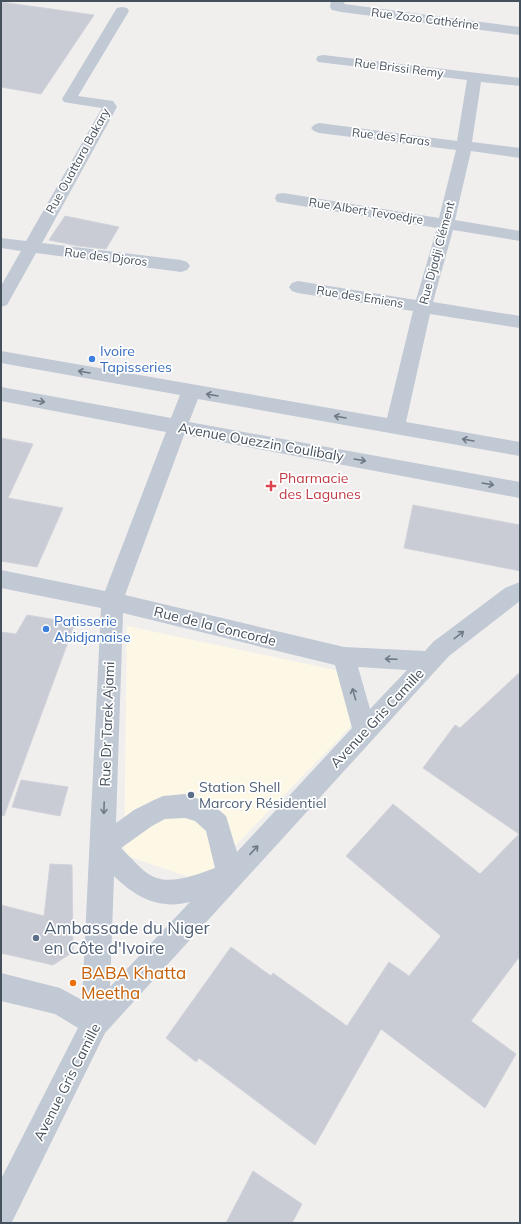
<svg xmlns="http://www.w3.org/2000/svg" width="521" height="1224" font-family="Mulish,sans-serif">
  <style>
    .commercial { fill: #fdf8e5 }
    .building { fill: #c9ccd4; stroke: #d1d3da }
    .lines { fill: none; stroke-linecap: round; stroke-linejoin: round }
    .minor { fill: #c0c9d4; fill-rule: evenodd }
    .oneway { stroke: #707a87 }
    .shop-dot { fill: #3f7fe0; stroke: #fff; stroke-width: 1.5 }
    .health-dot { fill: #e0444e; stroke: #fff; stroke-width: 1.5 }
    .service-dot { fill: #5c6f8a; stroke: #fff; stroke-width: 1.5 }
    .food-dot { fill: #e8710a; stroke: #fff; stroke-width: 1.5 }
    .labels { text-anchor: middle; stroke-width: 3.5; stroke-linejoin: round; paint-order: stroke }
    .far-street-label { font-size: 12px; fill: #45505d; stroke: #fff }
    .shop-label { font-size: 14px; fill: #366cbe; stroke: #fff; text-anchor: start }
    .street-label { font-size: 14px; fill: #45505d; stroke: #fff }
    .health-label { font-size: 14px; fill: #be3a42; stroke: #fff; text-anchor: start }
    .service-label { font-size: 14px; fill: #4e5e75; stroke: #fff; text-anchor: start }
    .near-service-label { font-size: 17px; fill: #4e5e75; stroke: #fff; text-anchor: start }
    .near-food-label { font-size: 17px; fill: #c56008; stroke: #fff; text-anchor: start }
  </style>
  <rect width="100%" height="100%" fill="#f1eeee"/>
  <path class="commercial" d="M 127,626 L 340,671 L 356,721 L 201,881 L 124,855 Z"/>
  <path class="building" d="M 1,2 L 94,15 L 41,94 L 1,87 Z
    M 65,216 L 119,227 L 106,249 L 78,246 L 49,240 Z
    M 1,438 L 33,444 L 8,498 L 63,508 L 37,567 L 1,561 Z
    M 413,505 L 520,525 L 520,571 L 404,548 Z
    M 27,615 L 75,623 L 4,816 L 1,815 L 1,632 L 16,634 Z
    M 520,672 L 520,956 L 471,1021 L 516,1054 L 485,1108 L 381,1029 L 315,1145 L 199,1058 L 196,1062 L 166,1038 L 231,947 L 271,976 L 273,973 L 347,1026 L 389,962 L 409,976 L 441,936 L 346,856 L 393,804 L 480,874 L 519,834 L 423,768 L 455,725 L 460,728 Z
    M 21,780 L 68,787 L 60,816 L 12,807 Z
    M 50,864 L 72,865 L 73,952 L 53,965 L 1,953 L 1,905 L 44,916 Z
    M 253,1171 L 302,1204 L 292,1223 L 226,1223 Z"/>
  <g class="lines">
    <path class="minor" d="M 331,1 L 345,1 L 344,4 L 520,27 L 520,35 L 341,12 L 332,10 L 330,7 Z
      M 122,7 L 127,8 L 129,11 L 78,96 L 113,101 L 117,107 L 42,243 L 181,260 L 187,262 L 190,266 L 187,270 L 181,272 L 36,253 L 7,305 L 1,307 L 1,286 L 21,251 L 1,248 L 1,238 L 26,241 L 102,108 L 69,103 L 64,102 L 62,99 L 115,11 L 117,8 Z
      M 323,55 L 520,78 L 520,86 L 481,82 L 472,142 L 520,148 L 520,158 L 471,151 L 455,220 L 520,231 L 520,241 L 453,230 L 433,302 L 520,316 L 520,328 L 430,314 L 406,422 L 520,442 L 520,456 L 198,399 L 189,422 L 520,482 L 520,498 L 184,435 L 125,595 L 344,647 L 425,651 L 433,642 L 505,588 L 520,582 L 520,601 L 449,656 L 105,1033 L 12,1222 L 1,1223 L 1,1179 L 78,1028 L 55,1014 L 1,1001 L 1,973 L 60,988 L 82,1000 L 101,608 L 1,588 L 1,570 L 105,591 L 166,432 L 1,401 L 1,387 L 171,418 L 180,395 L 1,363 L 1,351 L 387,418 L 413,311 L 298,293 L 292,291 L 289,287 L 292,283 L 298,281 L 416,300 L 437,228 L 283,203 L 277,202 L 275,198 L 277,194 L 283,193 L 439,218 L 456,150 L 319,133 L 314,131 L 311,128 L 314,125 L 319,123 L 457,141 L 467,80 L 318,62 L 316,59 L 318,56 ZM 123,613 L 335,665 L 352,728 L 237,852 L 226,816 L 212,804 L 185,794 L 163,796 L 154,800 L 134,810 L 116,823 ZM 358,667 L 407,670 L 370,709 ZM 185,818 L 195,821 L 206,831 L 215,868 C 198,874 173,885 154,877 C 142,872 131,857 121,848 L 152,826 L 165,819 ZM 114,876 C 135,897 159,910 190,902 L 110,987 Z"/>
  </g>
  <defs><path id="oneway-shaft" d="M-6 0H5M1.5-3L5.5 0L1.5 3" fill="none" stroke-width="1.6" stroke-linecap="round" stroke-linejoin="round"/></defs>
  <g class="oneway">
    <use href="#oneway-shaft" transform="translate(84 372) rotate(-170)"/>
    <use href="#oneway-shaft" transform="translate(212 395) rotate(-170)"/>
    <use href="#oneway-shaft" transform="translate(39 401) rotate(10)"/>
    <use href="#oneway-shaft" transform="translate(340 417) rotate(-170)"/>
    <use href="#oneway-shaft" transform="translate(468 440) rotate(-170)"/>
    <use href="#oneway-shaft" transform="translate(360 460) rotate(10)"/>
    <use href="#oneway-shaft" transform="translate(488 484) rotate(10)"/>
    <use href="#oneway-shaft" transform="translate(459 635) rotate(-38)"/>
    <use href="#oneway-shaft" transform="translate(391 659) rotate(-178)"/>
    <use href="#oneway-shaft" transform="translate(354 694) rotate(-106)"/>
    <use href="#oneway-shaft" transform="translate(104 808) rotate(92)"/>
    <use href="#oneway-shaft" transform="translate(254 850) rotate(-47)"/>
  </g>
  <g class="shop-dot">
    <circle cx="92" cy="359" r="4"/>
    <circle cx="46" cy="629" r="4"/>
  </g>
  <path class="health-dot" d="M269 480h4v4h4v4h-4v4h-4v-4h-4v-4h4z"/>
  <g class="service-dot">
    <circle cx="191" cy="795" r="4"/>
    <circle cx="36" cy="938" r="4"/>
  </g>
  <circle class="food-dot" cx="73" cy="983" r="4"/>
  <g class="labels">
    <g class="far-street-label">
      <text transform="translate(425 19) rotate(7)" y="4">Rue Zozo Cathérine</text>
      <text transform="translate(399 68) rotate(7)" y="4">Rue Brissi Remy</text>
      <text transform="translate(391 137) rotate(7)" y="4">Rue des Faras</text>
      <text transform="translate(78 161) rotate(-61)" y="4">Rue Ouattara Bakary</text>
      <text transform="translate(366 211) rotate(9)" y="4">Rue Albert Tevoedjre</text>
      <text transform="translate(437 253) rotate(-75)" y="4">Rue Djadji Clément</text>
      <text transform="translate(106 257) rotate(7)" y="4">Rue des Djoros</text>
      <text transform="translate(360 297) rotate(9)" y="4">Rue des Emiens</text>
    </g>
    <g class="shop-label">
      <text x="100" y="356">Ivoire<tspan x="100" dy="16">Tapisseries</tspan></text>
      <text x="54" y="626">Patisserie<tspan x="54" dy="16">Abidjanaise</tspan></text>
    </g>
    <g class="street-label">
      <text transform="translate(261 442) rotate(10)" y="5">Avenue Ouezzin Coulibaly</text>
      <text transform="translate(215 626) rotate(14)" y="5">Rue de la Concorde</text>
      <text transform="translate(377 718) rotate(-47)" y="5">Avenue Gris Camille</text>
      <text transform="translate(107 724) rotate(-88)" y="5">Rue Dr Tarek Ajami</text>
      <text transform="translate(67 1082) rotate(-63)" y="5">Avenue Gris Camille</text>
    </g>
    <g class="health-label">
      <text x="279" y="483">Pharmacie<tspan x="279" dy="16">des Lagunes</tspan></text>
    </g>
    <g class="service-label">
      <text x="199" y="792">Station Shell<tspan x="199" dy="16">Marcory Résidentiel</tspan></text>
    </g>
    <g class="near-service-label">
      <text x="44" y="934">Ambassade du Niger<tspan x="44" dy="20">en Côte d'Ivoire</tspan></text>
    </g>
    <g class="near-food-label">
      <text x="81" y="979">BABA Khatta<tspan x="81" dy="20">Meetha</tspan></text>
    </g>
  </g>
  <rect width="521" height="1224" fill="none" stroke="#45505d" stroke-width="4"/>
</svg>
